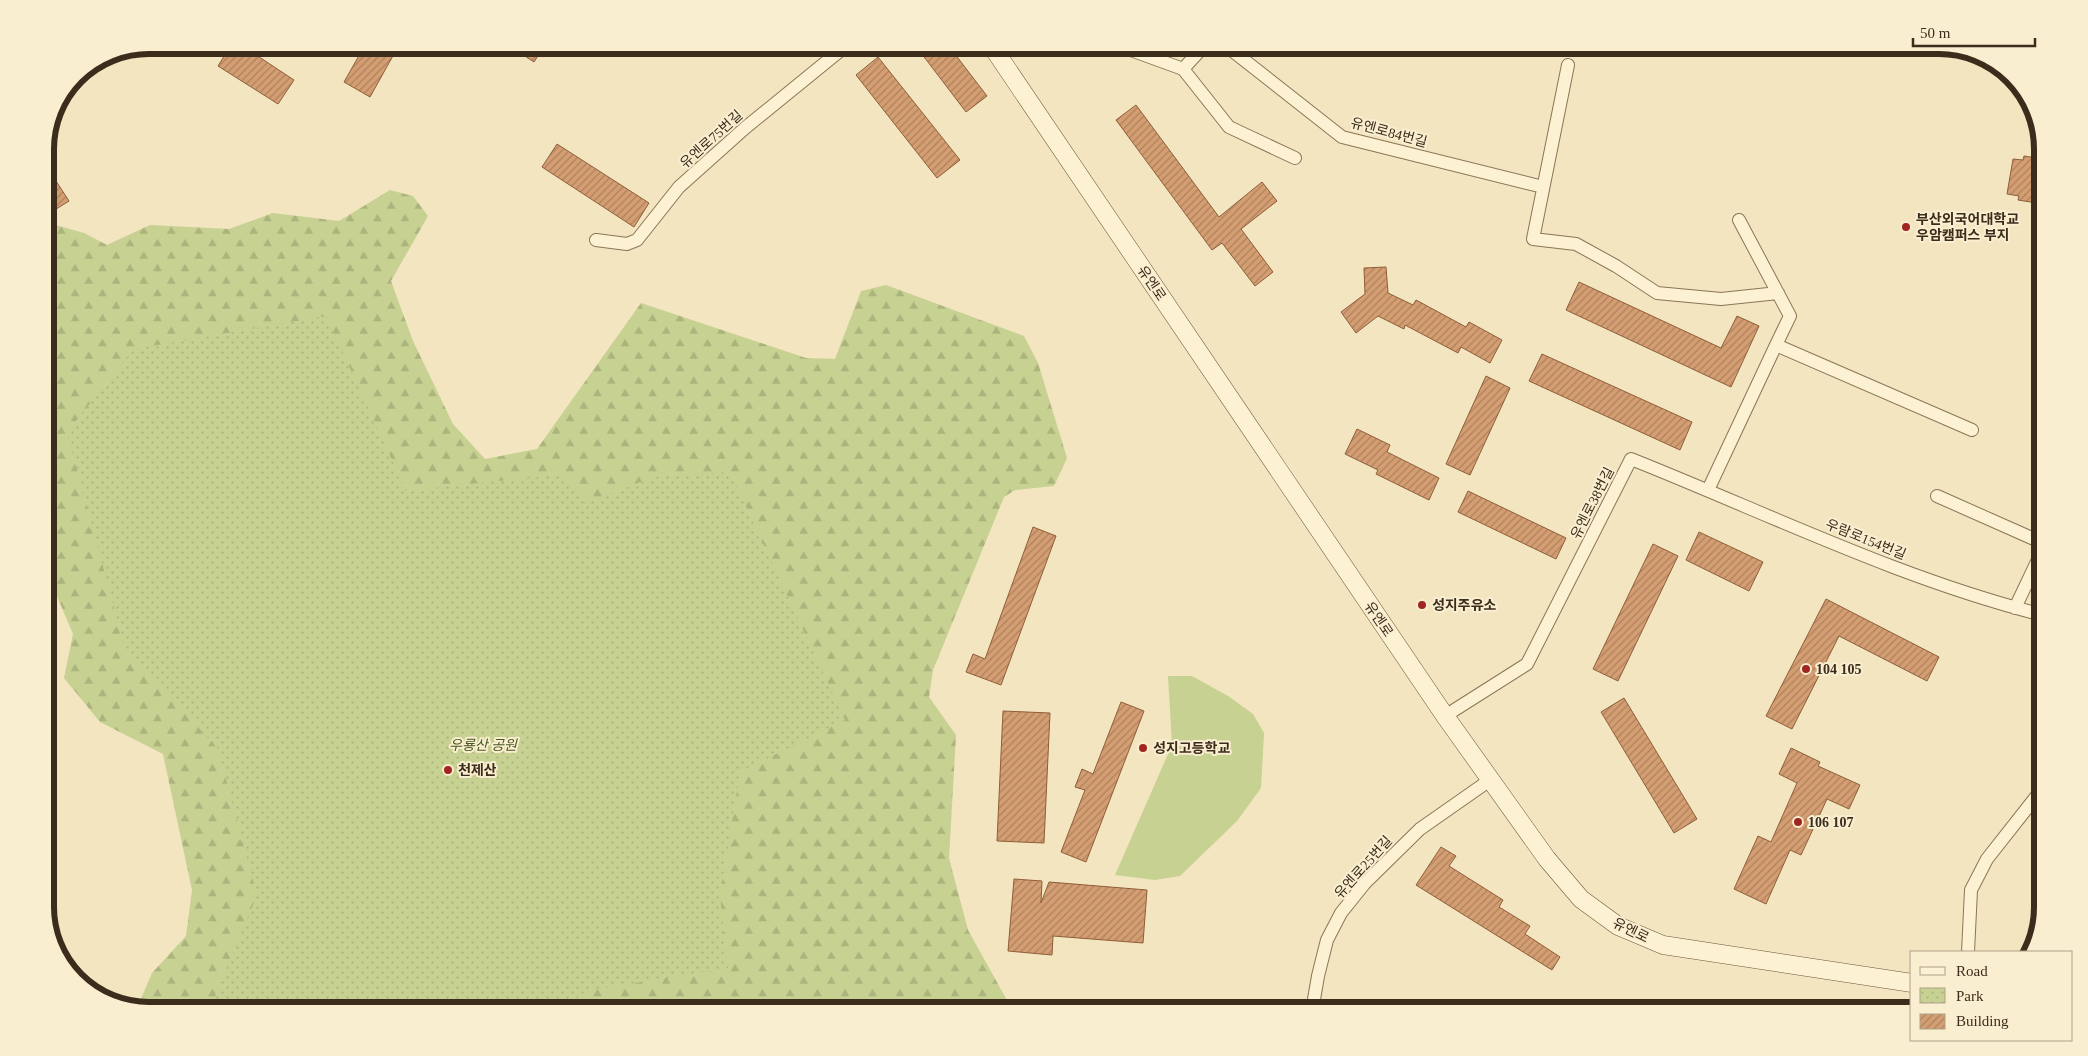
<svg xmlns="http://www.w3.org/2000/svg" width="2088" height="1056" font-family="'Times New Roman','Noto Sans KR',serif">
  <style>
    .forest { fill: url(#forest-firs) }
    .park { fill: url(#park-dots) }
    .garden { fill: #c7d192 }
    .building { fill: url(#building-hatch); stroke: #8e5e39 }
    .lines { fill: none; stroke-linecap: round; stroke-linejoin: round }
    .minor-casing { stroke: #8c7556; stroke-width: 14 }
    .secondary-casing { stroke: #6e5639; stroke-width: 19 }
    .minor { stroke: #fcf1d3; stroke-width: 12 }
    .secondary { stroke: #fcf1d3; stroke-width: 18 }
    .poi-dot { fill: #a12520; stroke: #f9eed0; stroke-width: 2 }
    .labels { text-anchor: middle; stroke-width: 4; stroke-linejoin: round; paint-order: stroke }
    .street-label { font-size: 14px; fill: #3b2c1c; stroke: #f9eed0 }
    .poi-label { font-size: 14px; font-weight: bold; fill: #3b2c1c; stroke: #f9eed0; text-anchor: start }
    .park-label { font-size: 14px; font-style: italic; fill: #485920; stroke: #f9eed0 }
    .rim { fill: none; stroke: #3b2c1c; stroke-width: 6 }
  </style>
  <defs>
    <pattern id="forest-firs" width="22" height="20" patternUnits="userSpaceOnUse" patternTransform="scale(1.25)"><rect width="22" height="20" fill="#c7d192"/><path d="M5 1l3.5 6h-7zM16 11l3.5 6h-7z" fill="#acb47d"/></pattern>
    <pattern id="park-dots" width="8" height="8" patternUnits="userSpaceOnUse" patternTransform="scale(1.25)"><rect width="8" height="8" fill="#c7d192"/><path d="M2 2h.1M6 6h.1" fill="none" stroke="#acb47d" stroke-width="1.8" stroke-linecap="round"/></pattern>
    <pattern id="building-hatch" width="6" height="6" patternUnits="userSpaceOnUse" patternTransform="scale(1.25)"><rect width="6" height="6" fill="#d49e72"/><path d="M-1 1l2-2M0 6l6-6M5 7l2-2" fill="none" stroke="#ad815d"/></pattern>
  </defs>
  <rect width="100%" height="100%" fill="#f2e5bf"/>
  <path class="forest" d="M 390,190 L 413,196 L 428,216 L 391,281 L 413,341 L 453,424 L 485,459 L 537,449 L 641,303 L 806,358 L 835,359 L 861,291 L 886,285 L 1024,336 L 1038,363 L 1067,458 L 1054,486 L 1015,490 L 1004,497 L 933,670 L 929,697 L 956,735 L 949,858 L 968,930 L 1013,1011 L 149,1011 L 137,1008 L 152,973 L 186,936 L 192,890 L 163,754 L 100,722 L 64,678 L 73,634 L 45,568 L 45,228 L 52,224 L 84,233 L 107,245 L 150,225 L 229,229 L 273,213 L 339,221 Z"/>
  <path class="park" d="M 326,316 L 406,491 L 564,474 L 585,504 L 653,477 L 730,472 L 845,720 L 740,772 L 720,896 L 728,968 L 586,991 L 561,1011 L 209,1011 L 257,895 L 218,749 L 124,645 L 67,432 L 134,349 Z"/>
  <path class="garden" d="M 1168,676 L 1192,676 L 1228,696 L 1253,714 L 1264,733 L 1261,788 L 1237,821 L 1180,876 L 1155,880 L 1115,875 L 1172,745 Z"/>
  <path class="building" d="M 231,45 L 241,45 L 294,80 L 278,104 L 218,66 Z
    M 365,45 L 399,45 L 370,97 L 344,82 Z
    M 508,45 L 545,45 L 534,62 Z
    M 915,45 L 948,45 L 987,96 L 966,112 Z
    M 878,57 L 960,160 L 937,178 L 856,75 Z
    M 1136,105 L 1219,217 L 1262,182 L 1277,201 L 1241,229 L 1273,272 L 1255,286 L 1222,243 L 1212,250 L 1116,120 Z
    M 557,144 L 649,203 L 634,227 L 542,167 Z
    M 2024,156 L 2043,159 L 2043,204 L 2018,200 L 2019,196 L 2007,194 L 2013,159 L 2023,160 Z
    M 45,164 L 69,201 L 45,216 Z
    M 1386,267 L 1388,293 L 1413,305 L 1416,300 L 1466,327 L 1469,322 L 1502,340 L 1490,363 L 1461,347 L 1458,353 L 1405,325 L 1404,329 L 1378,316 L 1356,333 L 1341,312 L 1365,294 L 1364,268 Z
    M 1579,282 L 1721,348 L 1737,316 L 1759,326 L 1731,387 L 1566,310 Z
    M 1542,354 L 1692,422 L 1680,450 L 1529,381 Z
    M 1486,376 L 1510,388 L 1470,475 L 1446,464 Z
    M 1357,429 L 1390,445 L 1387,452 L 1439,478 L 1429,500 L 1376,474 L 1378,470 L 1345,454 Z
    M 1468,491 L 1566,538 L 1556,559 L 1458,512 Z
    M 1033,527 L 1056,536 L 1001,685 L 966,672 L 973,654 L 985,659 Z
    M 1699,532 L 1763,562 L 1749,591 L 1686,560 Z
    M 1653,544 L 1678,556 L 1618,681 L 1593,669 Z
    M 1826,599 L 1939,657 L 1927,681 L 1839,636 L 1792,729 L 1766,716 Z
    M 1624,698 L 1697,819 L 1674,833 L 1601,712 Z
    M 1121,702 L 1144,711 L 1086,862 L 1061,852 L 1085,790 L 1075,787 L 1082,769 L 1093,774 Z
    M 1003,711 L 1050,713 L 1044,843 L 997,841 Z
    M 1791,748 L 1820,762 L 1818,766 L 1860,785 L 1849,809 L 1827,799 L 1801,855 L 1790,850 L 1766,904 L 1734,889 L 1758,836 L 1771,842 L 1797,783 L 1779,774 Z
    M 1441,847 L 1456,856 L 1449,866 L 1503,900 L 1499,907 L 1530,926 L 1525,934 L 1560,957 L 1552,970 L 1416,885 Z
    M 1014,879 L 1042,881 L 1041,903 L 1049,882 L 1147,890 L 1143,943 L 1053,936 L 1052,955 L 1008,951 Z"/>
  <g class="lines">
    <defs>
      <path id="minor" d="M 1117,45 L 1183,69 L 1229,127 L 1295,158
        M 1225,45 L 1342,137 L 1543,187
        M 1568,65 L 1533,239 L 1576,244 L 1616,266 L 1657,293 L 1721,299 L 1778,293
        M 1183,69 L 1205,45
        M 1739,220 L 1790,316 L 1776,345
        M 596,240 L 627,244 L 637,240 L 679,187 L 745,128 L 847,45
        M 1708,490 L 1776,345 L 1972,430
        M 1937,496 L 2043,543
        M 2015,608 L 2043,549
        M 1445,716 L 1527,664 L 1631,459 C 1767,513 1900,579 2043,615
        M 1968,952 L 1971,890 L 1987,859 L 2043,788
        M 1312,1011 L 1318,976 L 1327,940 L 1341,913 L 1365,883 L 1420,829 L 1490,780"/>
      <path id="secondary" d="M 991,45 L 1445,716 L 1547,859 L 1581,899 L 1618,926 L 1663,945 L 1912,983"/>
    </defs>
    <use href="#minor" class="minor-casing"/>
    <use href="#secondary" class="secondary-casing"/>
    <use href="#minor" class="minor"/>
    <use href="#secondary" class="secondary"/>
  </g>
  <g class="poi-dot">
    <circle cx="1906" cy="227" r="5"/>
    <circle cx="1422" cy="605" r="5"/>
    <circle cx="1806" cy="669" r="5"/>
    <circle cx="1143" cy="748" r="5"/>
    <circle cx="448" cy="770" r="5"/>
    <circle cx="1798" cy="822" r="5"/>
  </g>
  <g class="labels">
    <g class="street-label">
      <text transform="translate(1389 132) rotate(15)" y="5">유엔로84번길</text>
      <text transform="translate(711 139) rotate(-42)" y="5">유엔로75번길</text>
      <text transform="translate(1152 283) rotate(56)" y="5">유엔로</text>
      <text transform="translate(1592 503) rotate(-63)" y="5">유엔로38번길</text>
      <text transform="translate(1866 539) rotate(22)" y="5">우람로154번길</text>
      <text transform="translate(1379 619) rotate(56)" y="5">유엔로</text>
      <text transform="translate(1363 867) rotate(-48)" y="5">유엔로25번길</text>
      <text transform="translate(1631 930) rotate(26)" y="5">유엔로</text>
    </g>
    <g class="poi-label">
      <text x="1916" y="224">부산외국어대학교<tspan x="1916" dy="16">우암캠퍼스 부지</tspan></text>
      <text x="1432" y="610">성지주유소</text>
      <text x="1816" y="674">104 105</text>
      <text x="1153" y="753">성지고등학교</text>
      <text x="458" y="775">천제산</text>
      <text x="1808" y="827">106 107</text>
    </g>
    <g class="park-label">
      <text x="483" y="750">우룡산 공원</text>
    </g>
  </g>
  <path d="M0 0H2088V1056H0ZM149 54H1939A95 95 0 0 1 2034 149V907A95 95 0 0 1 1939 1002H149A95 95 0 0 1 54 907V149A95 95 0 0 1 149 54Z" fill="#f9eed0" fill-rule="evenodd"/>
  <path class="rim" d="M149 54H1939A95 95 0 0 1 2034 149V907A95 95 0 0 1 1939 1002H149A95 95 0 0 1 54 907V149A95 95 0 0 1 149 54Z"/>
  <rect x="1910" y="951" width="162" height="90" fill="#f9eed0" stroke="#ada088"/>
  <rect x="1920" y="967" width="25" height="8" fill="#fcf1d3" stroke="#ada088"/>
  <text x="1956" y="976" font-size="15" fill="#3b2c1c">Road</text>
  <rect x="1920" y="988" width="25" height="15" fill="url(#park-dots)" stroke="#ada088"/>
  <text x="1956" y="1001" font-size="15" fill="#3b2c1c">Park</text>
  <rect x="1920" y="1014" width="25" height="15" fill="url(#building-hatch)" stroke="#ada088"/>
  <text x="1956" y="1026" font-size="15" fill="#3b2c1c">Building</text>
  <path d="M1913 38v8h122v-8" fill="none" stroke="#3b2c1c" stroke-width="2.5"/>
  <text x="1920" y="38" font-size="15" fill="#3b2c1c" stroke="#f9eed0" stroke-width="4" paint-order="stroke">50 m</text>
</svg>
